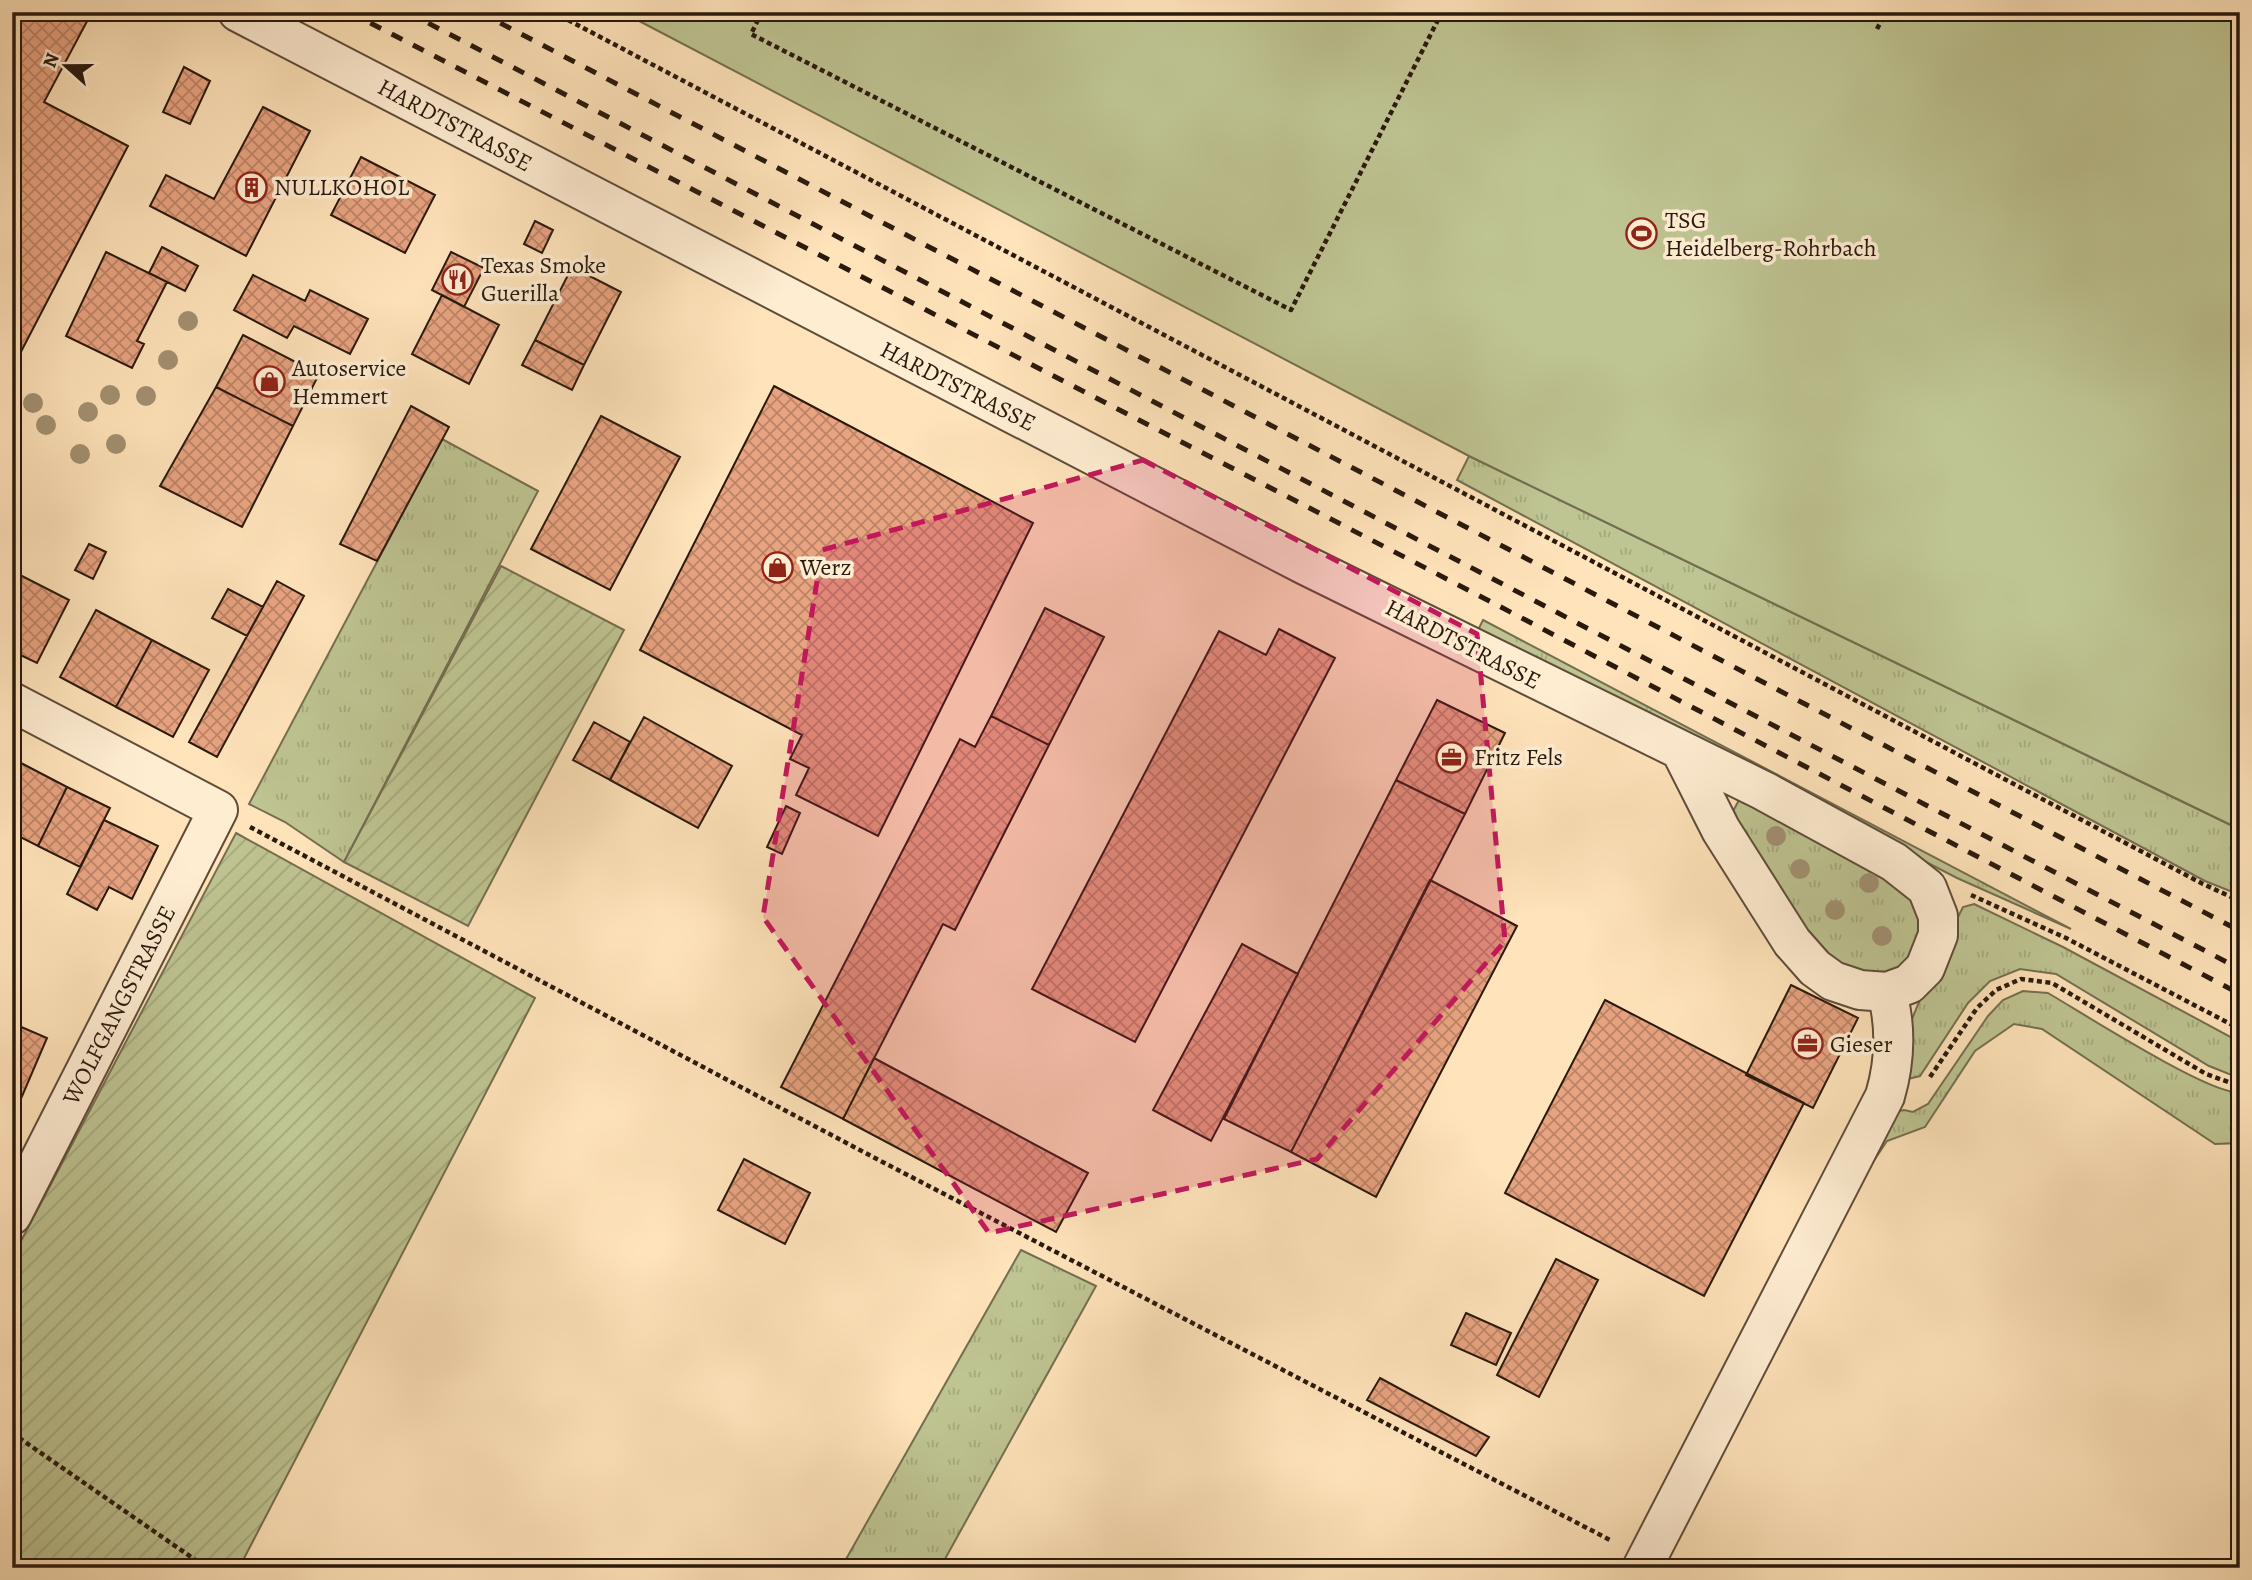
<svg xmlns="http://www.w3.org/2000/svg" width="2252" height="1580" font-family="Alegreya,serif">
  <style>
    .grass { fill: url(#grass-tufts); stroke: #746e50; stroke-width: 2 }
    .garden { fill: url(#garden-furrows); stroke: #746e50; stroke-width: 2 }
    .pitch { fill: #bec492; stroke: #746e50; stroke-width: 2 }
    .building { fill: url(#building-cross-hatch); stroke: #29190d; stroke-width: 2 }
    .lines { fill: none; stroke-linecap: round; stroke-linejoin: round }
    .street-casing { stroke: #5e4c38; stroke-width: 42 }
    .path { stroke: #29190d; stroke-width: 4.5; stroke-dasharray: 5 3.5; stroke-linecap: butt }
    .street { stroke: #ffedd2; stroke-width: 38 }
    .rail { stroke: #29190d; stroke-width: 5; stroke-dasharray: 12 12; stroke-linecap: butt }
    .tree { fill: #a29071 }
    .marked { fill: #c2185b; fill-opacity: 0.2; stroke: #c2185b; stroke-width: 5; stroke-dasharray: 14 9; stroke-linejoin: round }
    .labels { text-anchor: middle; stroke-width: 7; stroke-linejoin: round; paint-order: stroke }
    .street-label { font-size: 24px; fill: #29190d; stroke: #ffedd2 }
    .poi-label { font-size: 24px; fill: #29190d; stroke: #ffedd2; text-anchor: start }
  </style>
  <defs>
    <pattern id="grass-tufts" width="24" height="20" patternUnits="userSpaceOnUse" patternTransform="scale(1.75)"><rect width="24" height="20" fill="#bec492"/><path d="M3 7l-1-3M5 7V3M7 7l1-3M15 17l-1-3M17 17v-4M19 17l1-3" fill="none" stroke="#a3a87d"/></pattern>
    <pattern id="garden-furrows" width="10" height="10" patternUnits="userSpaceOnUse" patternTransform="scale(1.75)"><rect width="10" height="10" fill="#bec492"/><path d="M-1 1l2-2M0 10L10 0M9 11l2-2" fill="none" stroke="#a3a87d"/></pattern>
    <pattern id="building-cross-hatch" width="8" height="8" patternUnits="userSpaceOnUse" patternTransform="scale(1.75)"><rect width="8" height="8" fill="#e8a380"/><path d="M0 0l8 8M0 8l8-8" fill="none" stroke="#bc8467"/></pattern>
  </defs>
  <rect width="100%" height="100%" fill="#ffe3ba"/>
  <filter id="stains"><feTurbulence type="fractalNoise" baseFrequency=".00286" numOctaves="4"/><feColorMatrix values="0 0 0 0 .2 0 0 0 0 .09 0 0 0 0 .02 0 0 0 .5 -.17"/></filter>
  <radialGradient id="worn" r=".72"><stop offset=".6" stop-color="#630" stop-opacity="0"/><stop offset="1" stop-color="#630" stop-opacity=".3"/></radialGradient>
  <path class="grass" d="M 442,439 L 538,491 L 344,862 L 285,822 L 249,804 Z
    M 1469,456 L 2230,825 L 2240,802 L 2240,895 L 2205,881 L 1457,480 Z
    M 1483,620 L 2071,929 L 1957,878 L 1478,630 Z
    M 1740,798 L 1847,849 L 1916,904 L 1922,925 L 1913,955 L 1898,971 L 1857,976 L 1820,949 L 1731,815 Z
    M 1974,904 L 2063,947 L 2240,1042 L 2240,1074 L 2234,1076 L 2209,1066 L 2056,974 L 2020,969 L 1990,981 L 1968,1003 L 1920,1076 L 1908,1079 L 1906,1069 L 1912,1019 L 1921,997 L 1938,982 L 1958,936 L 1958,917 L 1963,907 Z
    M 2023,991 L 2048,993 C 2079,1011 2213,1097 2240,1092 L 2240,1143 L 2215,1144 L 2042,1029 L 2014,1024 L 1975,1051 L 1925,1127 L 1887,1141 L 1843,1207 L 1895,1112 L 1904,1110 L 1913,1112 L 1928,1104 L 1988,1016 L 2003,1000 Z
    M 1021,1250 L 1096,1286 L 940,1568 L 841,1568 Z"/>
  <path class="garden" d="M 501,566 L 624,630 L 468,926 L 344,862 Z
    M 236,833 L 535,998 L 239,1568 L 12,1568 L 12,1258 Z"/>
  <path class="pitch" d="M 622,12 L 2240,12 L 2240,802 L 2231,825 L 1469,456 Z"/>
  <path class="building" d="M 12,12 L 92,12 L 44,102 L 128,146 L 12,369 Z
    M 184,67 L 210,81 L 190,124 L 163,112 Z
    M 263,107 L 310,131 L 246,256 L 150,206 L 166,175 L 214,199 Z
    M 361,157 L 435,195 L 405,253 L 331,215 Z
    M 535,221 L 553,230 L 542,253 L 524,244 Z
    M 162,247 L 198,266 L 185,291 L 149,273 Z
    M 106,252 L 167,282 L 137,341 L 144,344 L 132,368 L 66,336 Z
    M 451,252 L 484,268 L 464,307 L 432,290 Z
    M 572,267 L 621,292 L 584,365 L 535,340 Z
    M 253,275 L 305,301 L 310,290 L 368,319 L 350,354 L 294,326 L 287,338 L 234,310 Z
    M 442,295 L 499,325 L 469,384 L 412,354 Z
    M 243,335 L 319,374 L 293,426 L 216,387 Z
    M 535,340 L 584,365 L 572,390 L 522,365 Z
    M 774,386 L 1033,523 L 878,836 L 796,795 L 809,768 L 790,759 L 802,735 L 640,650 Z
    M 216,387 L 293,426 L 242,527 L 160,486 Z
    M 411,406 L 449,427 L 377,561 L 340,544 Z
    M 601,416 L 680,457 L 610,590 L 531,549 Z
    M 89,544 L 106,552 L 93,579 L 75,570 Z
    M 18,574 L 69,600 L 37,663 L 12,651 L 12,584 Z
    M 277,581 L 304,596 L 217,757 L 189,742 Z
    M 228,589 L 263,607 L 247,636 L 212,618 Z
    M 1045,608 L 1104,637 L 1049,745 L 991,716 Z
    M 96,610 L 152,640 L 116,707 L 60,677 Z
    M 1279,629 L 1335,658 L 1135,1042 L 1032,989 L 1219,631 L 1266,655 Z
    M 152,640 L 209,670 L 173,737 L 116,707 Z
    M 1437,700 L 1505,733 L 1465,814 L 1396,780 Z
    M 991,716 L 1049,745 L 955,930 L 943,924 L 843,1119 L 781,1087 L 960,739 L 975,747 Z
    M 644,717 L 732,766 L 698,828 L 610,780 Z
    M 594,722 L 630,742 L 610,780 L 573,760 Z
    M 21,763 L 67,787 L 38,846 L 12,833 L 12,780 Z
    M 1396,780 L 1465,814 L 1291,1152 L 1224,1119 Z
    M 67,787 L 110,808 L 80,867 L 38,846 Z
    M 786,806 L 800,813 L 782,854 L 767,847 Z
    M 104,820 L 158,846 L 132,899 L 109,887 L 97,910 L 67,894 Z
    M 1430,880 L 1517,926 L 1376,1197 L 1291,1152 Z
    M 1242,944 L 1298,974 L 1211,1141 L 1153,1110 Z
    M 1791,985 L 1858,1018 L 1813,1108 L 1746,1075 Z
    M 1605,1000 L 1804,1103 L 1704,1296 L 1505,1193 Z
    M 12,1023 L 47,1038 L 17,1108 L 12,1106 Z
    M 874,1058 L 1088,1173 L 1056,1232 L 843,1119 Z
    M 744,1159 L 810,1193 L 785,1244 L 718,1210 Z
    M 1556,1259 L 1598,1280 L 1539,1397 L 1497,1375 Z
    M 1466,1313 L 1511,1333 L 1496,1365 L 1451,1345 Z
    M 1380,1378 L 1489,1437 L 1476,1456 L 1367,1400 Z"/>
  <g class="lines">
    <defs>
      <path id="street" d="M 238,12 L 1305,565 L 1764,791 L 1894,862 L 1927,888 L 1938,916 L 1938,935 L 1925,968 L 1909,984 L 1887,992 L 1860,990 L 1833,981 L 1815,968 L 1792,942 L 1721,830 L 1682,753
        M 12,702 L 218,810 L 12,1215
        M 1642,1568 L 1885,1096 C 1895,1062 1896,1026 1887,992"/>
    </defs>
    <use href="#street" class="street-casing"/>
    <path class="path" d="M 553,12 L 2203,884 L 2240,901
      M 762,12 L 751,34 L 1291,310 L 1442,12
      M 1877,29 L 1886,12
      M 250,827 L 873,1157 L 1612,1541
      M 1971,895 L 2066,938 L 2240,1029
      M 1930,1077 L 1977,1008 L 1996,990 L 2021,979 L 2052,983 L 2206,1074 L 2234,1084 L 2240,1083
      M 12,1433 L 207,1568"/>
    <use href="#street" class="street"/>
    <path class="rail" d="M 349,12 L 1474,593 L 2240,994
      M 407,12 L 2240,969
      M 479,12 L 2240,931"/>
  </g>
  <g class="tree">
    <circle cx="188" cy="321" r="10"/>
    <circle cx="168" cy="360" r="10"/>
    <circle cx="110" cy="395" r="10"/>
    <circle cx="146" cy="396" r="10"/>
    <circle cx="33" cy="403" r="10"/>
    <circle cx="88" cy="412" r="10"/>
    <circle cx="46" cy="425" r="10"/>
    <circle cx="116" cy="444" r="10"/>
    <circle cx="80" cy="454" r="10"/>
    <circle cx="1776" cy="836" r="10"/>
    <circle cx="1800" cy="869" r="10"/>
    <circle cx="1869" cy="883" r="10"/>
    <circle cx="1835" cy="910" r="10"/>
    <circle cx="1882" cy="936" r="10"/>
  </g>
  <path class="marked" d="M 1143,460 L 1477,634 L 1505,941 L 1317,1159 L 989,1233 L 763,917 L 822,550 Z"/>
  <defs>
    <symbol id="building-ring" viewBox="-11 -11 22 22"><circle r="9.5" fill="#ffedd2" stroke="#8f2418" stroke-width="1.5"/><path d="M-4-6H4V6H1V3H-1V6H-4ZM-2.5-4.3h1.7v1.8h-1.7ZM.8-4.3h1.7v1.8H.8ZM-2.5-1h1.7V.8h-1.7ZM.8-1h1.7V.8H.8Z" fill="#8f2418"/></symbol>
    <symbol id="stadium-ring" viewBox="-11 -11 22 22"><circle r="9.5" fill="#ffedd2" stroke="#8f2418" stroke-width="1.5"/><path d="M0-5a6.5 5 0 1 0 0 10a6.5 5 0 1 0 0-10ZM-3.5-1.8h7v3.6h-7Z" fill="#8f2418"/></symbol>
    <symbol id="restaurant-ring" viewBox="-11 -11 22 22"><circle r="9.5" fill="#ffedd2" stroke="#8f2418" stroke-width="1.5"/><path d="M-5-6h1v4h1v-4h1v4h1v-4h1v5L-1.5 .5V6h-2V.5L-5-1ZM5-6V6H3V1.5H1.5Q1.5-4 5-6Z" fill="#8f2418"/></symbol>
    <symbol id="shop-ring" viewBox="-11 -11 22 22"><circle r="9.5" fill="#ffedd2" stroke="#8f2418" stroke-width="1.5"/><path d="M-5-2.5h2.3a2.7 3.5 0 0 1 5.4 0H5L5.5 6h-11ZM-1.5-2.5h3a1.5 2.3 0 0 0-3 0Z" fill="#8f2418"/></symbol>
    <symbol id="office-ring" viewBox="-11 -11 22 22"><circle r="9.5" fill="#ffedd2" stroke="#8f2418" stroke-width="1.5"/><path d="M-6-3h4V-5.5h4V-3h4V5H-6ZM-1-4.5V-3h2v-1.5ZM-6 0V1H6V0Z" fill="#8f2418"/></symbol>
  </defs>
  <g fill-rule="evenodd">
    <use href="#building-ring" x="234" y="170" width="35" height="35"/>
    <use href="#stadium-ring" x="1624" y="216" width="35" height="35"/>
    <use href="#restaurant-ring" x="440" y="262" width="35" height="35"/>
    <use href="#shop-ring" x="252" y="364" width="35" height="35"/>
    <use href="#shop-ring" x="760" y="550" width="35" height="35"/>
    <use href="#office-ring" x="1434" y="740" width="35" height="35"/>
    <use href="#office-ring" x="1790" y="1026" width="35" height="35"/>
  </g>
  <g class="labels">
    <g class="street-label">
      <text transform="translate(455 125) rotate(28)" y="8">HARDTSTRASSE</text>
      <text transform="translate(958 386) rotate(27)" y="8">HARDTSTRASSE</text>
      <text transform="translate(1463 644) rotate(27)" y="8">HARDTSTRASSE</text>
      <text transform="translate(119 1005) rotate(-63)" y="8">WOLFGANGSTRASSE</text>
    </g>
    <g class="poi-label">
      <text x="274" y="195">NULLKOHOL</text>
      <text x="1665" y="228">TSG<tspan x="1665" dy="28">Heidelberg-Rohrbach</tspan></text>
      <text x="481" y="273">Texas Smoke<tspan x="481" dy="28">Guerilla</tspan></text>
      <text x="292" y="376">Autoservice<tspan x="292" dy="28">Hemmert</tspan></text>
      <text x="800" y="575">Werz</text>
      <text x="1474" y="765">Fritz Fels</text>
      <text x="1830" y="1052">Gieser</text>
    </g>
  </g>
  <rect width="2252" height="1580" fill="none" stroke="#ffe3ba" stroke-width="42"/>
  <rect x="14" y="14" width="2224" height="1552" fill="none" stroke="#29190d" stroke-width="3.5"/>
  <rect x="21" y="21" width="2210" height="1538" fill="none" stroke="#29190d" stroke-width="2"/>
  <g transform="translate(66 66) rotate(291)" stroke="#ffedd2" stroke-width="5" paint-order="stroke">
  <path d="M0-5L12 26L0 18L-12 26Z" fill="#29190d"/>
  <text y="-10" font-size="19" font-weight="bold" text-anchor="middle" fill="#29190d">N</text>
  </g>
  <rect width="100%" height="100%" filter="url(#stains)"/>
  <rect width="100%" height="100%" fill="url(#worn)"/>
</svg>
